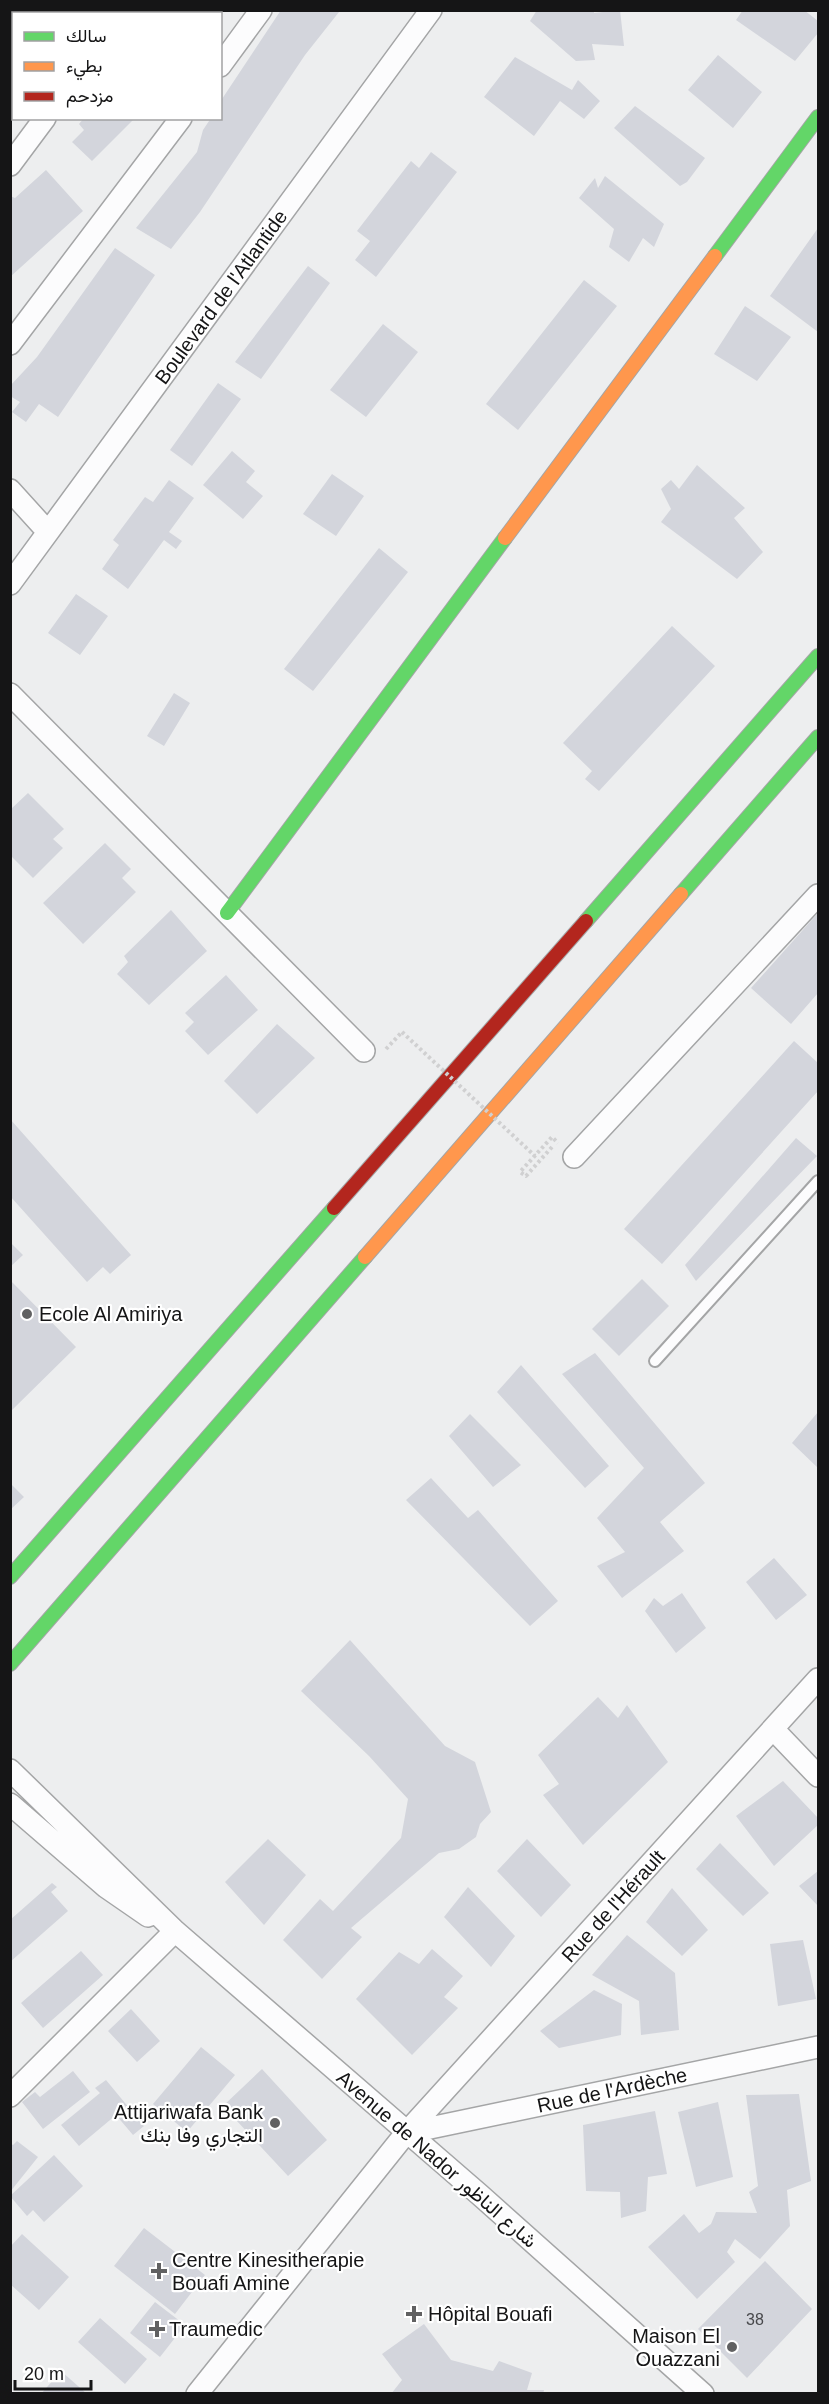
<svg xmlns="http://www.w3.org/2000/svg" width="829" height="2404" font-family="Helvetica,Vazirmatn,sans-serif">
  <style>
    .building { fill: #d3d5dc }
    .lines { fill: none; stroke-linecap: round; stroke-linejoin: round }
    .lane-casing { stroke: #a4a5a6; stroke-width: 14 }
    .street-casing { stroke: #a4a5a6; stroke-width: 24 }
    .fast-casing { stroke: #a4a5a6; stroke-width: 16 }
    .slow-casing { stroke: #a4a5a6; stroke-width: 16 }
    .jam-casing { stroke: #a4a5a6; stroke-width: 16 }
    .path { stroke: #d0d0d1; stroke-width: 4; stroke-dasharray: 3 3; stroke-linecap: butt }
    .lane { stroke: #fcfcfd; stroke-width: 10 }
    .street { stroke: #fcfcfd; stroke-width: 21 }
    .fast { stroke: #63d668; stroke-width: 14 }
    .slow { stroke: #ff974d; stroke-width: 14 }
    .jam { stroke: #b3261e; stroke-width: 14 }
    .path-bridge { stroke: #d0d0d1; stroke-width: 4; stroke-dasharray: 3 3; stroke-linecap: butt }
    .poi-dot { fill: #616162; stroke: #fff; stroke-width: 2 }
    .labels { text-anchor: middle; stroke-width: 4.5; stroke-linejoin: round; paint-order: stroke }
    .number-label { font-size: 16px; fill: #48494c }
    .street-label { font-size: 20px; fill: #151516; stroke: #fff }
    .poi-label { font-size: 20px; fill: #151516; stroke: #fff; text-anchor: start }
  </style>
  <rect width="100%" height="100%" fill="#edeeef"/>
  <path class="building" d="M 35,10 L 76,10 L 73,14 L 32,14 Z
    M 146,10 L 211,10 L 214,14 L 149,14 Z
    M 281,10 L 339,12 L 305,55 L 200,212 L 171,249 L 136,228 L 197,152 L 203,130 L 211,118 L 220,118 L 220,102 Z
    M 537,10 L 594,10 L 594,13 L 620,10 L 624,46 L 592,44 L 595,60 L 576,61 L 530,21 Z
    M 743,10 L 804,10 L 818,21 L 818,33 L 795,61 L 736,20 Z
    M 10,26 L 14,29 L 14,100 L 10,103 Z
    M 718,55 L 762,92 L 733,128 L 688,90 Z
    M 515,57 L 572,90 L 578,80 L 600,101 L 584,119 L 560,101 L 534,136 L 484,97 Z
    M 635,106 L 705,158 L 687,182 L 680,186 L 614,128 Z
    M 84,118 L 135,118 L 92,161 L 72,142 L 84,130 L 79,124 Z
    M 431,152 L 457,172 L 376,277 L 355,260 L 370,241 L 357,231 L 411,161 L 419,168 Z
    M 46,170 L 83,211 L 10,277 L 10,196 L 15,198 Z
    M 605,176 L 664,224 L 654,247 L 643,238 L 629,262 L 609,247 L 614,229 L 579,198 L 595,178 L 598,188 Z
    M 818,228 L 818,332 L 770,296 Z
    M 115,248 L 155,275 L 58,417 L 39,404 L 26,422 L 12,412 L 20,402 L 10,396 L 10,386 L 37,357 Z
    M 308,266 L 330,283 L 261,379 L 235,362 Z
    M 584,280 L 617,306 L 518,430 L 486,404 Z
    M 745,306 L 791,337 L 757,381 L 714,354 Z
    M 383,324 L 418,352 L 366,417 L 330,390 Z
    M 218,383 L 241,399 L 192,466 L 170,450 Z
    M 232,451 L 255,471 L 246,482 L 263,496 L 243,519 L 203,485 Z
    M 697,465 L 745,508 L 734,518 L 763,552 L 737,579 L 661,522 L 671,509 L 661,489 L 671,480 L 679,489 Z
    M 332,474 L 364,496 L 336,536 L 303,514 Z
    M 169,480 L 194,498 L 169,532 L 182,541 L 176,549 L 164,540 L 128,589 L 102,569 L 119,545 L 113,540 L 145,497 L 153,502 Z
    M 379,548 L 408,572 L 313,691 L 284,669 Z
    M 76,594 L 108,616 L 80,655 L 48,633 Z
    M 672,626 L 715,666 L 599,791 L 585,779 L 592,771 L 563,743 Z
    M 174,693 L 190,703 L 164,746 L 147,736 Z
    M 28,793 L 64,829 L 53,839 L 63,848 L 33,878 L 10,855 L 10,810 Z
    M 105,843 L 131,869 L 122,878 L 136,892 L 83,944 L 43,903 Z
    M 171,910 L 207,951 L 149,1005 L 117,974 L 128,962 L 124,956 Z
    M 818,913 L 818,993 L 791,1024 L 751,988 Z
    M 226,975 L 258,1010 L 208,1055 L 185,1031 L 194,1022 L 185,1013 Z
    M 277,1024 L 315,1058 L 257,1114 L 224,1081 Z
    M 794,1041 L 818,1063 L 818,1091 L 662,1264 L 624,1229 Z
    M 10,1119 L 131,1255 L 110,1274 L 103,1267 L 87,1282 L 10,1196 Z
    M 796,1138 L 817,1156 L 696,1281 L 685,1265 Z
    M 10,1242 L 23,1255 L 10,1267 Z
    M 642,1279 L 669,1306 L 619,1356 L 592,1329 Z
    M 10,1280 L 76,1347 L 10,1412 Z
    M 595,1353 L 705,1483 L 660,1522 L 684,1551 L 622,1598 L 597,1566 L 625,1552 L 597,1518 L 644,1468 L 562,1374 Z
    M 521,1365 L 609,1466 L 585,1488 L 497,1392 Z
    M 818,1412 L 818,1468 L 792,1443 Z
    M 470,1414 L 521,1465 L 493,1487 L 449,1436 Z
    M 431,1478 L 468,1518 L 478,1510 L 558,1601 L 530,1626 L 406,1500 Z
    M 10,1483 L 24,1497 L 10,1510 Z
    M 774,1558 L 807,1595 L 776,1620 L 746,1582 Z
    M 682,1593 L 706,1628 L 676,1653 L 645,1611 L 654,1598 L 663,1606 Z
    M 350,1640 L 445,1746 L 475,1762 L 491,1812 L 480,1824 L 476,1837 L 459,1849 L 439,1853 L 351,1928 L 362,1937 L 322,1979 L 283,1940 L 320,1899 L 333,1911 L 401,1838 L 408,1799 L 369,1756 L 301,1691 Z
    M 598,1697 L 618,1718 L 627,1705 L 668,1762 L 583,1845 L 543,1795 L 559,1784 L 538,1755 Z
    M 783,1781 L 818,1818 L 818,1825 L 774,1866 L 736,1816 Z
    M 268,1839 L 306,1875 L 264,1925 L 225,1882 Z
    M 527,1839 L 571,1885 L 541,1917 L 497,1871 Z
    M 720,1843 L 769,1893 L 743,1916 L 696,1869 Z
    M 818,1871 L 818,1906 L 799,1886 Z
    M 52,1883 L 57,1887 L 51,1892 L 68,1911 L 10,1962 L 10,1920 Z
    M 468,1887 L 515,1936 L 491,1967 L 444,1917 Z
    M 672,1888 L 708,1930 L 682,1956 L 646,1922 Z
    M 627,1935 L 675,1973 L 679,2030 L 641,2035 L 639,2001 L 592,1975 Z
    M 803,1940 L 816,1999 L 778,2006 L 770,1944 Z
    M 432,1949 L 463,1976 L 444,1997 L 458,2008 L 412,2055 L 356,1999 L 399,1952 L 419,1964 Z
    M 81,1951 L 103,1975 L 43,2028 L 21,2003 Z
    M 594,1990 L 622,2004 L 621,2035 L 559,2048 L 540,2031 Z
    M 131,2009 L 160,2041 L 137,2062 L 108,2031 Z
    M 201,2047 L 235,2075 L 187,2132 L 153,2104 Z
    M 262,2069 L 327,2140 L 288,2176 L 223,2106 Z
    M 73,2071 L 90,2092 L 43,2129 L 22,2102 L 35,2092 L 40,2097 Z
    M 106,2080 L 144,2126 L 133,2135 L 116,2115 L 79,2146 L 61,2125 L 100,2093 L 95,2088 Z
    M 799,2094 L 811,2181 L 787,2190 L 790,2226 L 760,2259 L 735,2239 L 727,2252 L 735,2262 L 697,2299 L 648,2247 L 684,2214 L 699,2233 L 711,2224 L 716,2212 L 757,2213 L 749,2192 L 758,2186 L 746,2095 Z
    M 718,2102 L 733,2177 L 696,2187 L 678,2112 Z
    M 655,2111 L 667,2174 L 648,2177 L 646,2211 L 621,2218 L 620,2192 L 586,2191 L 583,2125 Z
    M 17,2141 L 38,2157 L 10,2192 L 10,2143 L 13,2145 Z
    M 54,2155 L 83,2186 L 44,2222 L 33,2210 L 27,2216 L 10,2196 Z
    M 144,2228 L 205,2275 L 175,2314 L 114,2266 Z
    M 22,2234 L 69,2277 L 39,2310 L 10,2284 L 10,2247 Z
    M 765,2261 L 812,2309 L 747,2378 L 698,2329 Z
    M 155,2302 L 185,2325 L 160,2357 L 130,2333 Z
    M 100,2318 L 147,2359 L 125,2384 L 78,2342 Z
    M 424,2324 L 451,2360 L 493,2371 L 499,2361 L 532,2373 L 527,2390 L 544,2390 L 543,2394 L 391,2394 L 402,2380 L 382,2354 Z
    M 61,2371 L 87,2394 L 41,2394 Z"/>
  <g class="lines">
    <defs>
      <path id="lane" d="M 655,1361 L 818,1181"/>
      <path id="street" d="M 123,14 L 125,10
        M 220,66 L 261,10
        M 10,165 L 45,118
        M 10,344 L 181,118
        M 10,490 L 48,532
        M 10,584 L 431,10
        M 10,694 L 364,1051
        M 574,1157 L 818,895
        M 774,1730 L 818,1776
        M 10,1770 L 175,1931 L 480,2195 L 703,2394
        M 10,1804 L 106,1887 L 148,1916
        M 10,2096 L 175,1931
        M 406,2133 L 818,2047
        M 197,2394 L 406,2133 L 818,1679"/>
      <path id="fast" d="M 715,256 L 818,117
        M 681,894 L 818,737
        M 227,913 L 505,538
        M 586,921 L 818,656
        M 10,1577 L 334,1208
        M 10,1664 L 365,1257"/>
      <path id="slow" d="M 505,538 L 715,256
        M 365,1257 L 681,894"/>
      <path id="jam" d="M 334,1208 L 586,921"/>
    </defs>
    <use href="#lane" class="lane-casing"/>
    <use href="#street" class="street-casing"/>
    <use href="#fast" class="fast-casing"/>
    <use href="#slow" class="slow-casing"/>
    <use href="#jam" class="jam-casing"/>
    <path class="path" d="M 386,1049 L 402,1032
      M 552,1147 L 526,1176 L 520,1172 L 552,1137 L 558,1143"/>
    <use href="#lane" class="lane"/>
    <use href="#street" class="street"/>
    <use href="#fast" class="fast"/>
    <use href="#slow" class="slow"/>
    <use href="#jam" class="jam"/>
    <path class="path-bridge" d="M 402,1032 L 535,1156"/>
  </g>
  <g class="poi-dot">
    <circle cx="27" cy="1314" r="6"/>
    <circle cx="275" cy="2123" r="6"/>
    <path d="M156 2262h6v6h6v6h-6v6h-6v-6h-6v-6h6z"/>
    <path d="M411 2305h6v6h6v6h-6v6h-6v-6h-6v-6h6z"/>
    <path d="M154 2320h6v6h6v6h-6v6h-6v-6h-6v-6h6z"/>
    <circle cx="732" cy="2347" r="6"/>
  </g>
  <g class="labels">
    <g class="number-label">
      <text x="755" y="2325">38</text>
    </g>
    <g class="street-label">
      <text transform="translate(221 297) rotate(-54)" y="7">Boulevard de l'Atlantide</text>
      <text transform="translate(613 1906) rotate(-48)" y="7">Rue de l'Hérault</text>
      <text transform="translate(612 2090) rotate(-12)" y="7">Rue de l'Ardèche</text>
      <text transform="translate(437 2159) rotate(41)" y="7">Avenue de Nador شارع الناظور</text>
    </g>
    <g class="poi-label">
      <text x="39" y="1321">Ecole Al Amiriya</text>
      <text x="263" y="2119" text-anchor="end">Attijariwafa Bank<tspan x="263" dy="23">التجاري وفا بنك</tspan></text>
      <text x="172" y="2267">Centre Kinesitherapie<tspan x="172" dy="23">Bouafi Amine</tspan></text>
      <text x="428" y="2321">Hôpital Bouafi</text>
      <text x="169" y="2336">Traumedic</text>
      <text x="720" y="2343" text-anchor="end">Maison El<tspan x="720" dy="23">Ouazzani</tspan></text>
    </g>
  </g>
  <rect width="829" height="2404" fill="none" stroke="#151516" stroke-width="24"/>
  <rect x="12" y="12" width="210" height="108" fill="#ffffff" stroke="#a1a1a2" stroke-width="1.5"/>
  <rect x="24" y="32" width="30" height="9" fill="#63d668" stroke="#a1a1a2" stroke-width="1.5"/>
  <text x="66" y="42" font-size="18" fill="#151516">سالك</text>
  <rect x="24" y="62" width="30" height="9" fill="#ff974d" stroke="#a1a1a2" stroke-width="1.5"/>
  <text x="66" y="72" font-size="18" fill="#151516">بطيء</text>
  <rect x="24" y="92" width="30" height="9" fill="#b3261e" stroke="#a1a1a2" stroke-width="1.5"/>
  <text x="66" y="102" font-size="18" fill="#151516">مزدحم</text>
  <path d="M15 2380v9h76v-9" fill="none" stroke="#151516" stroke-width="3"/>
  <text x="24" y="2380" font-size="18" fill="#151516" stroke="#ffffff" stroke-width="4.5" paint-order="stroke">20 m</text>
</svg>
